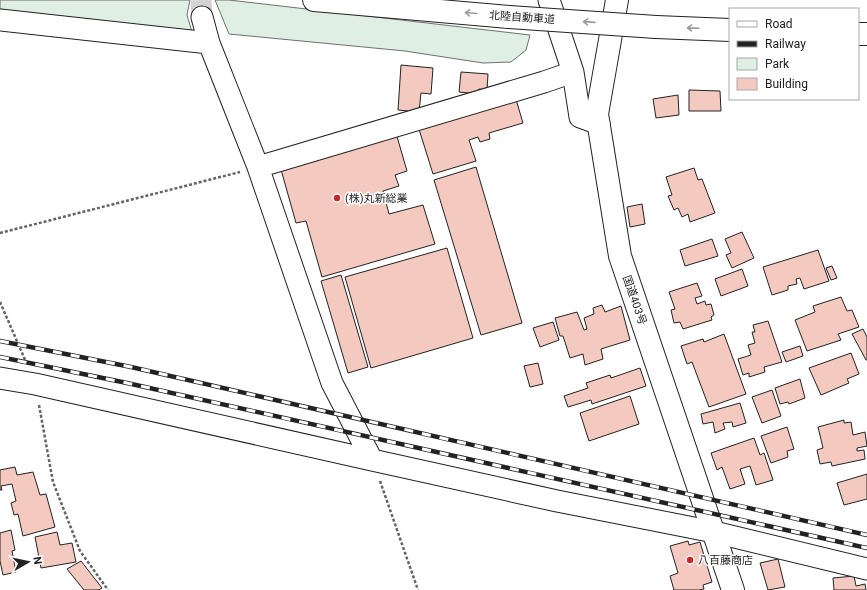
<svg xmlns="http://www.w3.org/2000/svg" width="867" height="590" font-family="Roboto,'Noto Sans JP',sans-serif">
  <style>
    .green { fill: #e0efe3; stroke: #6f6f6f }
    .building { fill: #f3c9c0; stroke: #222 }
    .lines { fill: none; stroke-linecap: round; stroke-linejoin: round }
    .minor-tunnel { stroke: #d3d3d3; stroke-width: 21; stroke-dasharray: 21 10; stroke-linecap: butt }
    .minor-casing { stroke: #222; stroke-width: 23 }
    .highway-casing { stroke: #222; stroke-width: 24 }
    .path { stroke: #646464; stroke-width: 2.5; stroke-dasharray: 3 2; stroke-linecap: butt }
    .minor { stroke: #fff; stroke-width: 21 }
    .highway { stroke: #fff; stroke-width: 22 }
    .rail-casing { stroke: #222; stroke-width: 4.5 }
    .rail { stroke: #fff; stroke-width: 3; stroke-dasharray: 9; stroke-linecap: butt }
    .highway-bridge-casing { stroke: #222; stroke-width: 24; stroke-linecap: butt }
    .highway-bridge { stroke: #fff; stroke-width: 22 }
    .oneway { stroke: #9c9c9c }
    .poi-dot { fill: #c62828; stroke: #fff; stroke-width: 1.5 }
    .labels { text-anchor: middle; stroke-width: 3; stroke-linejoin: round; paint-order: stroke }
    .street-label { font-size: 11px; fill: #222; stroke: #fff }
    .poi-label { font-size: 11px; fill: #222; stroke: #fff; text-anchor: start }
  </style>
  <rect width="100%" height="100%" fill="#fff"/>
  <path class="green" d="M 0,0 L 190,0 L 187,15 L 192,32 L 0,12 Z
    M 215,0 L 229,0 L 530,35 L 526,50 L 511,62 L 483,63 L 405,51 L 229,34 Z"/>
  <path class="building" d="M 401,65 L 433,68 L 431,94 L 421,93 L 419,112 L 398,110 Z
    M 461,72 L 488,74 L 487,90 L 479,89 L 478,94 L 459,92 Z
    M 689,90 L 720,91 L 721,111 L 689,111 Z
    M 678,95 L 679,115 L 656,118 L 653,99 Z
    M 515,96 L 523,123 L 489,133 L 490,139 L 480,142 L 478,137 L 469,140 L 476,161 L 433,174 L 418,126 Z
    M 396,133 L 407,171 L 395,175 L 399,186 L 383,191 L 389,214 L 423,205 L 435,244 L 322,277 L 306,221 L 296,223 L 280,166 Z
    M 476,167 L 522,323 L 481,335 L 434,180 Z
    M 694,168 L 698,180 L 702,179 L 715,213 L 690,222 L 688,214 L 682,217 L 678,208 L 674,210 L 668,196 L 672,195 L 666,177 Z
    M 642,204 L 645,224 L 630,227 L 627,207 Z
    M 742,232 L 754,258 L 732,268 L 726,255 L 731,253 L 725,239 Z
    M 712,239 L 718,256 L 685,266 L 680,250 Z
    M 447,248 L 473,338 L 371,368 L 345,277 Z
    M 818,250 L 829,281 L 804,289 L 800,278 L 796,279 L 797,284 L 788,286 L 788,290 L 772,295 L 763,267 Z
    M 832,266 L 837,278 L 831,280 L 826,268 Z
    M 742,269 L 748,286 L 721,296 L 715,279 Z
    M 341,275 L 368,367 L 348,373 L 321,281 Z
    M 697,283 L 702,296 L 695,298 L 697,304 L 705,301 L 706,305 L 711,304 L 714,315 L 711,317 L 712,320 L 683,329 L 680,322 L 674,323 L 671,310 L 675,309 L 669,292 Z
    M 841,297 L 847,311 L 852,310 L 859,327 L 838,334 L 841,340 L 807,351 L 795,320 L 815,312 L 813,306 Z
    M 602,305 L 605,312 L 621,306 L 630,340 L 601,349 L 603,359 L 585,365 L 583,354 L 570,358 L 563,336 L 560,336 L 555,318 L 577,312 L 584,330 L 587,329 L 584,318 L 594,314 L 593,308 Z
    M 768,321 L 782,362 L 764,367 L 765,372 L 749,377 L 749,373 L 743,375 L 738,359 L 751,355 L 748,345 L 755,343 L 752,332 L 755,332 L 753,325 Z
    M 553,322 L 559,340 L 540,347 L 533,328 Z
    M 863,329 L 867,337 L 867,360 L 866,360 L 852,334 Z
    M 724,334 L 746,394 L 709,407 L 692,362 L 687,364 L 681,346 L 703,339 L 704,342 Z
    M 800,346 L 803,356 L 786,362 L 782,352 Z
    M 851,353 L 859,374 L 847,379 L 849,383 L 821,395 L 809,368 Z
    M 538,363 L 543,384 L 530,387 L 524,366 Z
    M 640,368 L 646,386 L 592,404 L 591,400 L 568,407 L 564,396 L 588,388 L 586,383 L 610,375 L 611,378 Z
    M 800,379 L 805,398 L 789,404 L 788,402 L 780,404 L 775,388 Z
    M 772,390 L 781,416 L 762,423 L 752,397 Z
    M 630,396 L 639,424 L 589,441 L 580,413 Z
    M 740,403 L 746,423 L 733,427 L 732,422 L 723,423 L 725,429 L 715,433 L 713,422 L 703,424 L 701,414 Z
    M 844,420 L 844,423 L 851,422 L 853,435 L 865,432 L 867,446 L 857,448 L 857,451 L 864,450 L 865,459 L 832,466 L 831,462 L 820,464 L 817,450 L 823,448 L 818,427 Z
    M 787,427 L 794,449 L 787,451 L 788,457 L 771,463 L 761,436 Z
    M 754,438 L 760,455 L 764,453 L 773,480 L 756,485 L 750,466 L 740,469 L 745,484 L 730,489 L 722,467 L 717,470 L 711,453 Z
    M 15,467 L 17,475 L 33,472 L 40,495 L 46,494 L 55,527 L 23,536 L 18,514 L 14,515 L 11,503 L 16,501 L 12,484 L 1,486 L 2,490 L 0,490 L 0,470 Z
    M 867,474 L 867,499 L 844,505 L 837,483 Z
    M 11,530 L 15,550 L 12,551 L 16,572 L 3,575 L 0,561 L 0,533 Z
    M 57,532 L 60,545 L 72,543 L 76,562 L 41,568 L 35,537 Z
    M 688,541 L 689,545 L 700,542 L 712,582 L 703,585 L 704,589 L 699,590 L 674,590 L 670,576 L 678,573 L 670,546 Z
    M 778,559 L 785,587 L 768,590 L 760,563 Z
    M 81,561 L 102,588 L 99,590 L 84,590 L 67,569 Z
    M 854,576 L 856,586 L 865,584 L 866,590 L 834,590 L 833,578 Z"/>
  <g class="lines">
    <path class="minor-tunnel" d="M 201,0 L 202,17"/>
    <defs>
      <path id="minor" d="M 549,0 L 573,72 L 580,117 L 599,124
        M 202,17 L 209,43 L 258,167 L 332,383 L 372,460
        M 0,20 L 209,43
        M 258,167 L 544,82 L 573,72
        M 0,378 L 35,384 L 372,460 L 557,501 L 714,532 L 867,569"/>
      <path id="highway" d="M 314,0 L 509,17
        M 617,0 L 597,114 L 620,256 L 733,590
        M 656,27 L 730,30
        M 858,34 L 867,34"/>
    </defs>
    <use href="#minor" class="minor-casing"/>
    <use href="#highway" class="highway-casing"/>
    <path class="path" d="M 0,233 L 240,172
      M 0,302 L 26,362
      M 39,405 L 53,482 L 80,551 L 108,590
      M 380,481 L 418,590"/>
    <use href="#minor" class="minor"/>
    <use href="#highway" class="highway"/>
    <defs>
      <path id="rail" d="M 0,341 L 131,367 L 867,535
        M 0,357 L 127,383 L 867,548"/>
    </defs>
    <use href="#rail" class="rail-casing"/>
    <use href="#rail" class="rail"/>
    <defs>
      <path id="highway-bridge" d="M 509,17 L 656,27"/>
    </defs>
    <use href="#highway-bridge" class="highway-bridge-casing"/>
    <use href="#highway-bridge" class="highway-bridge"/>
  </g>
  <defs><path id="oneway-shaft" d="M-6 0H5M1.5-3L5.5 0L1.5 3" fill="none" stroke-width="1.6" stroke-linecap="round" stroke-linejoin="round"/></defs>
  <g class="oneway">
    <use href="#oneway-shaft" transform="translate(471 13) rotate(-175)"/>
    <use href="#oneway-shaft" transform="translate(589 22) rotate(-176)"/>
    <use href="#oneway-shaft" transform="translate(693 28) rotate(-178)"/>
  </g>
  <g class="poi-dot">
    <circle cx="337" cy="198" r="4"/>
    <circle cx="690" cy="560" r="4"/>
  </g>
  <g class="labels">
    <g class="street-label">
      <text transform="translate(522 17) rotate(4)" y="4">北陸自動車道</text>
      <text transform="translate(635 300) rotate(71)" y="4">国道403号</text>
    </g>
    <g class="poi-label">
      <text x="345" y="202">(株)丸新総業</text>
      <text x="698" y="564">八百藤商店</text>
    </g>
  </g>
  <rect x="729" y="8" width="130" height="92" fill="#ffffff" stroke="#a7a7a7"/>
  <rect x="737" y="21" width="20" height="6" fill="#ffffff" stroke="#a7a7a7"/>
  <text x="765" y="28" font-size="12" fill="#222222">Road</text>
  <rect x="737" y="41" width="20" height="6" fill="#222222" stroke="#a7a7a7"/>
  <text x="765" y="48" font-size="12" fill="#222222">Railway</text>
  <rect x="737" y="58" width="20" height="12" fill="#e0efe3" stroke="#a7a7a7"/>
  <text x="765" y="68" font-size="12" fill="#222222">Park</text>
  <rect x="737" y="78" width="20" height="12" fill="#f3c9c0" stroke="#a7a7a7"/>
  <text x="765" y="88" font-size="12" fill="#222222">Building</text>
  <g transform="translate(28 562) rotate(81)" stroke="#ffffff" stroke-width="3" paint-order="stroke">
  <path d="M0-3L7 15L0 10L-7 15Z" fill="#222222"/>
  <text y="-6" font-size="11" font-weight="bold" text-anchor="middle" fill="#222222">N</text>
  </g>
</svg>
